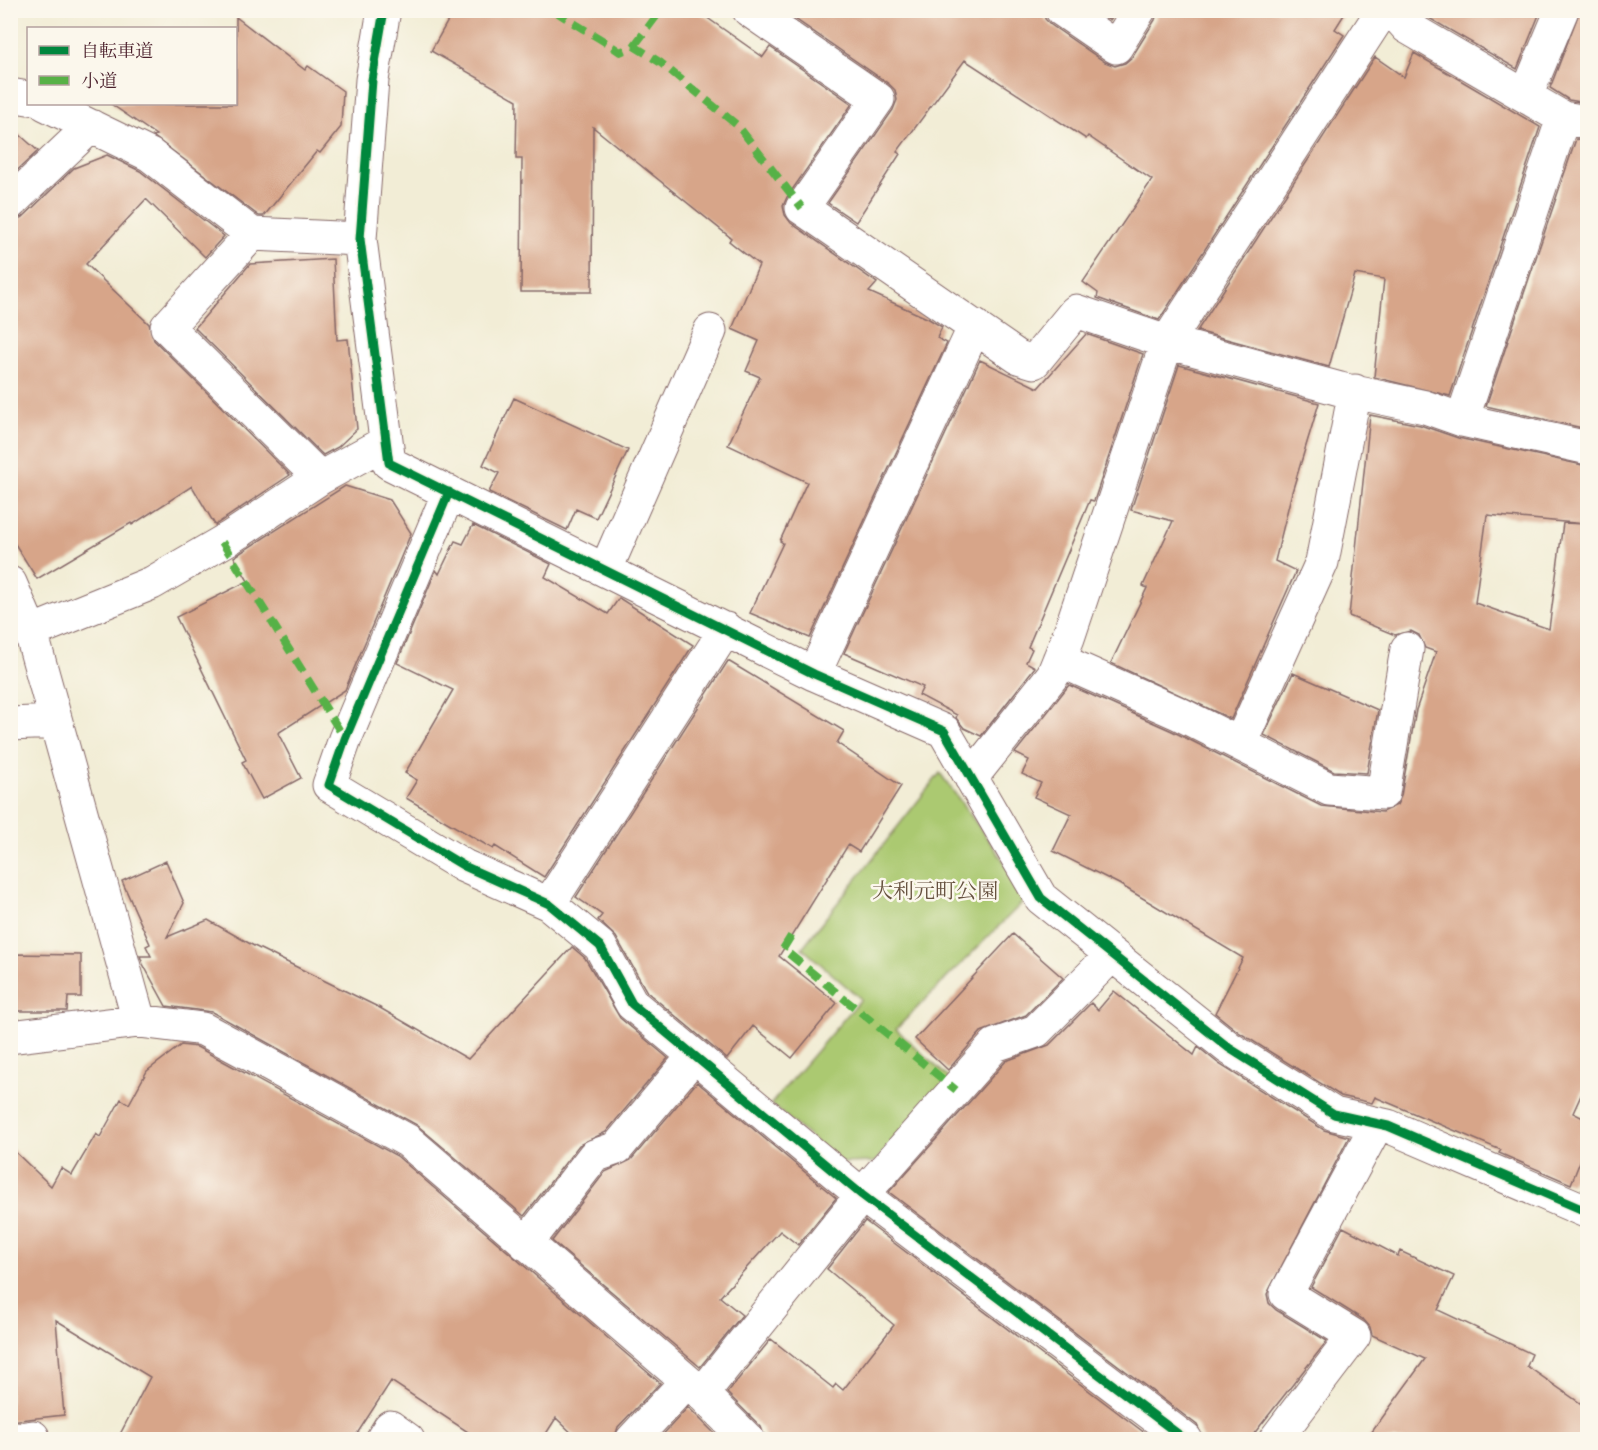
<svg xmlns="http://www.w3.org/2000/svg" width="1598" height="1450" font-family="'IM FELL Great Primer','Noto Serif JP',serif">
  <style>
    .green { fill: #abc971; stroke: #7a744e; stroke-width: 1.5 }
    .building { fill: #d7a589; fill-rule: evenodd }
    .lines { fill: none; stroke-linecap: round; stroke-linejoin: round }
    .street-casing { stroke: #856767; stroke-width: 35 }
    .street { stroke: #fff; stroke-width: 33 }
    .quiet { stroke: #57b146; stroke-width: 8; stroke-dasharray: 15 8; stroke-linecap: butt }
    .cycleway-casing { stroke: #fbf7ec; stroke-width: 13 }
    .cycleway { stroke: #00873e; stroke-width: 9 }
    .labels { text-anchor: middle; stroke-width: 5; stroke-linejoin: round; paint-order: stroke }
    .park-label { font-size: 21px; fill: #675240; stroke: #fbf7ec }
  </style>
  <rect width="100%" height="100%" fill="#fbf7ec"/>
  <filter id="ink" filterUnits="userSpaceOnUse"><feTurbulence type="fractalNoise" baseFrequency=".0167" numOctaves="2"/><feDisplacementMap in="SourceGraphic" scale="12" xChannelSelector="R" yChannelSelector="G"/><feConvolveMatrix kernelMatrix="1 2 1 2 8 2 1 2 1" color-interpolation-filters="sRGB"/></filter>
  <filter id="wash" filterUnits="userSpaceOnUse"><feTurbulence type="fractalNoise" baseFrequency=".008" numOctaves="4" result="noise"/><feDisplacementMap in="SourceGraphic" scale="24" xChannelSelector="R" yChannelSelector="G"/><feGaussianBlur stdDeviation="1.35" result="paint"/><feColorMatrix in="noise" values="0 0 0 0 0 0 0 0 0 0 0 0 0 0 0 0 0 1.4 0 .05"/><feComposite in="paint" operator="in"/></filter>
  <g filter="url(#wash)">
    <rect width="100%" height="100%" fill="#f2edd6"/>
    <path class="green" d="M 940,773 L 1029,896 L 896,1029 L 950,1079 L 875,1162 L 840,1163 L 771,1104 L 861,999 L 802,948 Z"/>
    <g id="blocks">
      <path class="building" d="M 454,10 L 696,10 L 763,57 L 770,47 L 852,104 L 787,197 L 783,206 L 785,215 L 791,223 L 877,283 L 869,292 L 929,319 L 942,327 L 937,338 L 947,343 L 810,638 L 750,613 L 783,543 L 780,541 L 807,482 L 728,445 L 760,377 L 746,371 L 759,341 L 732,329 L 759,265 L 729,241 L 731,238 L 593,127 L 592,292 L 521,292 L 522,159 L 516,159 L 517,100 L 431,51 Z
        M 795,10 L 1044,10 L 1045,19 L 1051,25 L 1105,62 L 1115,66 L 1125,63 L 1132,57 L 1155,20 L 1158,10 L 1347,10 L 1335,29 L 1344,35 L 1159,320 L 1097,298 L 1098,293 L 1083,282 L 1152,180 L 1088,136 L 1086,139 L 965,60 L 897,152 L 900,154 L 856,222 L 828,203 L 893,110 L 897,100 L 895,90 L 889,84 L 791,16 Z
        M 1096,10 L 1117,10 L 1110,20 Z
        M 1432,10 L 1541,10 L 1517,69 L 1429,18 Z
        M 1580,10 L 1587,10 L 1587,103 L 1569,100 L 1550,88 Z
        M 236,17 L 305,70 L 308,66 L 343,91 L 341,127 L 320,153 L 317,151 L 264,216 L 259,216 L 153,136 L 156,135 L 111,104 L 236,104 Z
        M 1414,53 L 1540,127 L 1450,396 L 1374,377 L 1384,279 L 1355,274 L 1329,367 L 1197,331 L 1375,57 L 1404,77 Z
        M 10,126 L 38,151 L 10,177 Z
        M 1576,139 L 1587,140 L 1587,429 L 1486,406 Z
        M 107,155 L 140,171 L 224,236 L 205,257 L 146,199 L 86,264 L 149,324 L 154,340 L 290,475 L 215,525 L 192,486 L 132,525 L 131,523 L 37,579 L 10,536 L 10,221 L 23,217 L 74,168 Z
        M 333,259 L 337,340 L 348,339 L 357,429 L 338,447 L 323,455 L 195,328 L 250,264 Z
        M 1086,334 L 1143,354 L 1094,501 L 1090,500 L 1028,647 L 1032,649 L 1026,662 L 1035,667 L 981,736 L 964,728 L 956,718 L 957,715 L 919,695 L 923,687 L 844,653 L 980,360 L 1038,388 Z
        M 1179,365 L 1319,403 L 1292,492 L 1275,561 L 1296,571 L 1231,719 L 1111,663 L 1147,588 L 1143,586 L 1173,521 L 1131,510 Z
        M 514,398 L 628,450 L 596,518 L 576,509 L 567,530 L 489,492 L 499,473 L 483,465 Z
        M 1370,415 L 1420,425 L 1458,438 L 1587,466 L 1587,1082 L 1573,1113 L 1587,1120 L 1587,1144 L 1571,1184 L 1499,1153 L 1501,1150 L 1375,1097 L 1372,1103 L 1341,1096 L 1240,1033 L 1215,1013 L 1243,958 L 1119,884 L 1053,851 L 1071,814 L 1034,797 L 1041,783 L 1022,774 L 1029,760 L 1015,753 L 1069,685 L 1172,731 L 1321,806 L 1382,812 L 1397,805 L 1401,796 L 1416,710 L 1436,652 L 1425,648 L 1419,635 L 1411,631 L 1395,635 L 1349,616 ZM 1487,515 L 1586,524 L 1563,523 L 1549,629 L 1475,603 Z
        M 345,486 L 390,500 L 411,533 L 345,690 L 278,733 L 301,778 L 262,799 L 242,762 L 246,760 L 176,617 L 248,581 L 234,557 Z
        M 473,525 L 551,564 L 545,577 L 608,614 L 619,598 L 693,645 L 544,877 L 495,846 L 493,849 L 406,798 L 417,780 L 405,773 L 453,690 L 397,663 L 436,570 L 439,574 L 455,541 L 463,544 Z
        M 728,661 L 844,731 L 837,743 L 901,786 L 859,852 L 848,845 L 779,956 L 837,1003 L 792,1058 L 753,1026 L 727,1059 L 647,992 L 616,937 L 598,920 L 602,915 L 576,897 Z
        M 1293,673 L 1378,710 L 1367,773 L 1334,771 L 1264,735 Z
        M 166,861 L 184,903 L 167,937 L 208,920 L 254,946 L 380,1008 L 468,1059 L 572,947 L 585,958 L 620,1018 L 668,1058 L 606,1132 L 579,1145 L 524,1216 L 417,1125 L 212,1012 L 166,1006 L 143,964 L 140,956 L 151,956 L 146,946 L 150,944 L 122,881 Z
        M 1013,934 L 1063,978 L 1026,1015 L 981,1032 L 948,1070 L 915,1039 Z
        M 11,954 L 81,955 L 81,997 L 68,997 L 67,1011 L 10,1011 Z
        M 1114,991 L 1194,1055 L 1198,1047 L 1219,1064 L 1324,1130 L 1349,1137 L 1267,1294 L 1269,1303 L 1276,1310 L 1327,1341 L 1249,1440 L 1204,1440 L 1197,1425 L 889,1192 L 1006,1061 L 1049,1045 L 1091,1003 L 1098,1010 Z
        M 181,1045 L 197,1047 L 397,1156 L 660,1383 L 618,1427 L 614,1440 L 579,1440 L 556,1418 L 542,1440 L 480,1440 L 391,1381 L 353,1440 L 117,1440 L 150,1377 L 56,1320 L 64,1415 L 10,1421 L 10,1147 L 51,1186 L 61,1168 L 72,1175 L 96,1134 L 100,1137 L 121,1099 L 129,1104 L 147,1071 Z
        M 697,1082 L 836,1198 L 798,1245 L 780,1231 L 720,1297 L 742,1315 L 700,1367 L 552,1241 L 605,1172 L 631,1160 Z
        M 865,1221 L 1154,1440 L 766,1440 L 761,1427 L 727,1393 L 771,1339 L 833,1388 L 836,1384 L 843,1390 L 894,1325 L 827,1269 Z
        M 1343,1227 L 1398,1256 L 1400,1251 L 1454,1276 L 1438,1310 L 1532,1354 L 1527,1366 L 1587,1408 L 1587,1440 L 1366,1440 L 1425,1359 L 1372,1335 L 1370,1327 L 1364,1320 L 1311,1287 Z
        M 688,1407 L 721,1440 L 658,1440 Z"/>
    </g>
  </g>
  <g filter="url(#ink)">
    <use href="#blocks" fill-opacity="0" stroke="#856767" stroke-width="1.5"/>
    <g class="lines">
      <defs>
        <path id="street" d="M 384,10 L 372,80 L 360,239 L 389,463 L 814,674 L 944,731 L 1041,898 L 1229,1048 L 1334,1114 L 1388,1126 L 1588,1212
          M 749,10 L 878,99 L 802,208 L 1018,357 L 1034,362 L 1076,311 L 1167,342 L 1340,389 L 1425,407 L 1462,420 L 1588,448
          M 1062,10 L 1116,47 L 1139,10
          M 1392,10 L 1407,27 L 1563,118 L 1588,122
          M 10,95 L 28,98
          M 1526,96 L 1562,10
          M 45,104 L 150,155 L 252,234 L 167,327 L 320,478
          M 10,203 L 91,126
          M 252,234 L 360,239
          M 1462,420 L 1563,118
          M 449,492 L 345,739 L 329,785 L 464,866 L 549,904 L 600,946 L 632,1004 L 862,1195 L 1186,1440
          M 606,569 L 710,331
          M 10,583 L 31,632 L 139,1021
          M 31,632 L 152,583 L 231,537 L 320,478 L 386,442
          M 1059,660 L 1180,714 L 1329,789 L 1383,793 L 1407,649
          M 814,674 L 975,326
          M 10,724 L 56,722
          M 1240,744 L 1322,562 L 1355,391
          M 971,778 L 1053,675 L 1068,638 L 1167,342 L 1383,10
          M 549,904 L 726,629
          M 10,1037 L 139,1021 L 203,1029 L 248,1053 L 408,1141 L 702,1394 L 748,1440
          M 526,1244 L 594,1156 L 617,1148 L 694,1056
          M 702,1394 L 862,1195 L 995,1045 L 1036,1031 L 1112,955
          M 11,1440 L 33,1437
          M 382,1440 L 390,1427 L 408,1440
          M 632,1440 L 687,1381
          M 1275,1440 L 1354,1336 L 1286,1294 L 1377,1124"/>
      </defs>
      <use href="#street" class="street-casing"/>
      <use href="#street" class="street"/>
      <path class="quiet" d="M 554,10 C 576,26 598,36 620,52 L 634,46 L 661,63 L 738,126 L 802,208
        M 634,46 L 661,10
        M 222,542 L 345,739
        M 791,936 L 783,949 L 956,1090"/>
      <defs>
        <path id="cycleway" d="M 384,10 L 372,80 L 360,239 L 389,463 L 814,674 L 944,731 L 1041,898 L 1229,1048 L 1334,1114 L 1388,1126 L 1588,1212
          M 449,492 L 345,739 L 329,785 L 464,866 L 549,904 L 600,946 L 632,1004 L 862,1195 L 1186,1440"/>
      </defs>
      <use href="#cycleway" class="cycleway-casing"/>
      <use href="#cycleway" class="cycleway"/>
    </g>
  </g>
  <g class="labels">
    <g class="park-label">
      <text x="935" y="898">大利元町公園</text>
    </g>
  </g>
  <rect width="1598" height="1450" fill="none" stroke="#fbf7ec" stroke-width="36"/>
  <rect x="27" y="27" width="210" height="78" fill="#fbf7ec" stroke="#b4a19f" stroke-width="1.5"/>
  <rect x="39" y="46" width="30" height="9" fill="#00873e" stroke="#b4a19f" stroke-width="1.5"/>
  <text x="81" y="57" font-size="18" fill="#4a1f2b">自転車道</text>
  <rect x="39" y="76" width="30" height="9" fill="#57b146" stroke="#b4a19f" stroke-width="1.5"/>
  <text x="81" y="87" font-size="18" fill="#4a1f2b">小道</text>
</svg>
